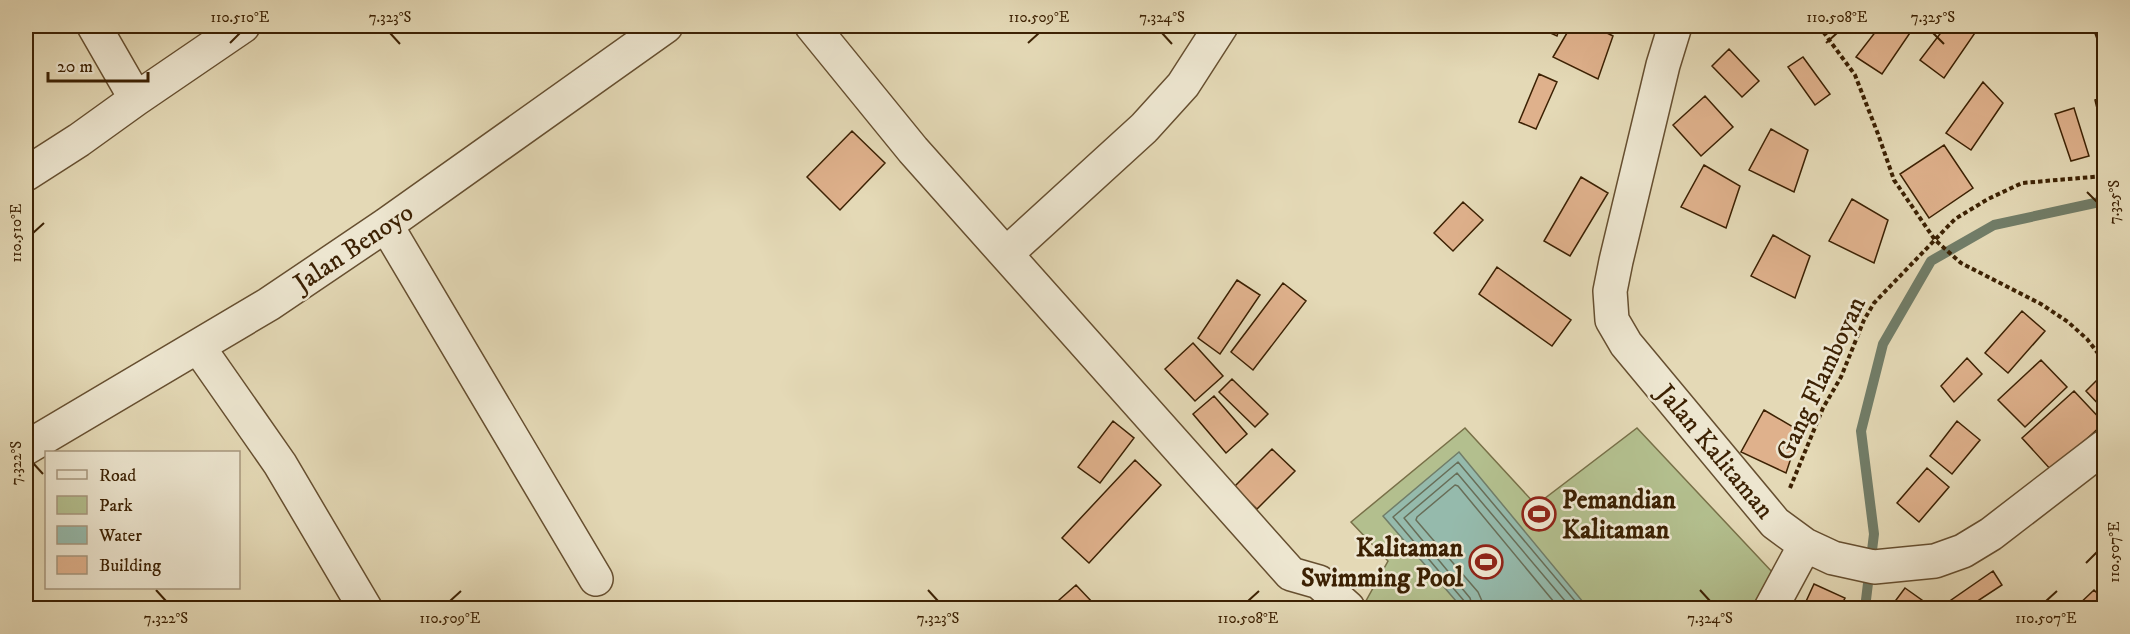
<svg xmlns="http://www.w3.org/2000/svg" width="2130" height="634" font-family="'IM FELL DW Pica',serif">
  <style>
    .green { fill: #b3bf8e; stroke: #787048; stroke-width: 1.5 }
    .water { fill: #95baac; stroke: #717d68; stroke-width: 1.5 }
    .lines { fill: none; stroke-linecap: round; stroke-linejoin: round }
    .shore { stroke: #686e58; stroke-width: 1.5 }
    .stream { stroke: #717d68; stroke-width: 10 }
    .building { fill: #dfb18c; stroke: #3c2103; stroke-width: 1.5 }
    .minor-casing { stroke: #664f30; stroke-width: 36 }
    .path { stroke: #3c2103; stroke-width: 4; stroke-dasharray: 4.5 3; stroke-linecap: butt }
    .minor { stroke: #ede6d0; stroke-width: 33 }
    .ticks { fill: none; stroke: #3c2103; stroke-width: 2 }
    .labels { text-anchor: middle; stroke-width: 5; stroke-linejoin: round; paint-order: stroke }
    .street-label { font-size: 26px; fill: #3c2103; stroke: #ede6d0 }
    .poi-label { font-size: 26px; font-weight: bold; fill: #3c2103; stroke: #ede6d0; text-anchor: start }
    .neatline { fill: none; stroke: #3c2103; stroke-width: 2 }
    .ticks-label { font-size: 15px; text-anchor: middle; fill: #3c2103 }
  </style>
  <rect width="100%" height="100%" fill="#e4d9b6"/>
  <filter id="stains"><feTurbulence type="fractalNoise" baseFrequency=".00333" numOctaves="4"/><feColorMatrix values="0 0 0 0 .2 0 0 0 0 .09 0 0 0 0 .02 0 0 0 .5 -.17"/></filter>
  <radialGradient id="worn" r=".72"><stop offset=".6" stop-color="#630" stop-opacity="0"/><stop offset="1" stop-color="#630" stop-opacity=".3"/></radialGradient>
  <path class="green" d="M 1465,428 L 1536,505 L 1637,428 L 1775,575 L 1752,608 L 1362,608 L 1388,561 L 1351,522 Z"/>
  <path class="water" d="M 1459,452 L 1588,608 L 1462,608 L 1383,516 Z"/>
  <g class="lines">
    <path class="shore" d="M 1466,608 L 1465,602 L 1393,517 L 1458,462 L 1581,608
      M 1473,608 L 1470,598 L 1404,518 L 1457,473 L 1571,608
      M 1483,608 L 1482,601 L 1478,592 L 1416,520 L 1417,517 L 1455,485 L 1458,486 L 1559,608"/>
    <path class="stream" d="M 1865,608 L 1874,534 L 1861,431 L 1883,344 L 1931,261 L 1994,225 L 2104,201"/>
  </g>
  <path class="building" d="M 1535,26 L 1560,26 L 1557,36 Z
    M 1571,26 L 1593,26 L 1613,36 L 1598,79 L 1553,57 Z
    M 1880,26 L 1914,27 L 1882,74 L 1856,57 Z
    M 1946,26 L 1972,26 L 1977,30 L 1944,78 L 1920,60 Z
    M 2100,26 L 2104,26 L 2104,58 L 2093,28 Z
    M 1729,49 L 1759,81 L 1742,97 L 1712,66 Z
    M 1803,57 L 1830,94 L 1815,105 L 1788,67 Z
    M 1539,74 L 1557,82 L 1536,129 L 1519,122 Z
    M 1983,82 L 2003,103 L 1971,150 L 1946,133 Z
    M 1705,96 L 1733,127 L 1701,156 L 1673,125 Z
    M 2104,97 L 2104,138 L 2095,100 Z
    M 2074,108 L 2089,156 L 2071,161 L 2055,114 Z
    M 1771,129 L 1808,150 L 1794,192 L 1749,170 Z
    M 852,131 L 885,163 L 840,210 L 807,177 Z
    M 1944,145 L 1973,188 L 1929,218 L 1900,174 Z
    M 1704,165 L 1740,186 L 1726,228 L 1681,207 Z
    M 1581,177 L 1608,193 L 1570,256 L 1544,241 Z
    M 1852,199 L 1888,220 L 1874,263 L 1829,241 Z
    M 1463,202 L 1483,220 L 1453,251 L 1434,233 Z
    M 1773,235 L 1810,256 L 1795,298 L 1751,276 Z
    M 1497,267 L 1571,320 L 1552,346 L 1479,294 Z
    M 1237,280 L 1260,295 L 1220,354 L 1198,338 Z
    M 1283,283 L 1306,301 L 1253,370 L 1231,352 Z
    M 2022,311 L 2045,331 L 2008,373 L 1985,353 Z
    M 1193,343 L 1223,376 L 1195,401 L 1165,369 Z
    M 1967,358 L 1982,374 L 1954,402 L 1941,386 Z
    M 2041,360 L 2067,387 L 2025,427 L 1998,400 Z
    M 2104,373 L 2104,410 L 2086,391 Z
    M 1232,379 L 1268,414 L 1255,427 L 1219,392 Z
    M 2074,391 L 2104,423 L 2052,471 L 2022,438 Z
    M 1214,396 L 1247,434 L 1226,453 L 1193,414 Z
    M 1764,410 L 1800,431 L 1786,473 L 1741,452 Z
    M 1113,421 L 1134,438 L 1100,483 L 1078,467 Z
    M 1957,421 L 1980,440 L 1952,474 L 1930,456 Z
    M 1272,449 L 1295,471 L 1257,509 L 1234,487 Z
    M 1135,460 L 1161,485 L 1089,563 L 1062,538 Z
    M 1927,468 L 1949,487 L 1919,522 L 1897,503 Z
    M 1993,571 L 2002,585 L 1967,608 L 1946,608 L 1944,605 Z
    M 1814,584 L 1845,598 L 1840,608 L 1803,608 Z
    M 1076,585 L 1093,603 L 1088,608 L 1050,608 Z
    M 1905,588 L 1926,603 L 1922,608 L 1890,608 Z
    M 2094,590 L 2104,600 L 2104,608 L 2075,608 Z"/>
  <g class="lines">
    <defs>
      <path id="minor" d="M 812,26 L 913,150 L 1291,574 L 1319,582 L 1348,608
        M 1675,26 L 1663,65 L 1616,261 L 1610,291 L 1612,320 L 1626,344 L 1775,523 L 1805,545 L 1833,558 L 1874,567 L 1935,561 L 1963,551 L 1991,534 L 2104,447
        M 136,99 L 243,26
        M 26,174 L 79,140 L 136,99 L 94,26
        M 386,225 L 596,579
        M 1006,254 L 1144,128 L 1183,85 L 1221,26
        M 199,348 L 280,464 L 365,608
        M 26,448 L 269,304 L 386,225 L 666,26
        M 1771,608 L 1805,545"/>
    </defs>
    <use href="#minor" class="minor-casing"/>
    <path class="path" d="M 1819,26 L 1855,75 L 1878,134 L 1894,180 L 1935,240 L 1961,263 L 2041,304 L 2068,322 L 2087,339 L 2104,361
      M 1790,488 L 1823,408 L 1841,377 L 1864,320 L 1874,303 L 1955,219 L 1988,199 L 2022,183 L 2104,176"/>
    <use href="#minor" class="minor"/>
  </g>
  <path class="ticks" d="M 390,33 L 400,44M 1162,33 L 1172,44M 1933,33 L 1944,44M 230,43 L 240,33M 1028,43 L 1039,33M 1826,43 L 1837,33M 2087,192 L 2097,202M 33,233 L 44,223M 33,463 L 43,474M 2086,563 L 2097,552M 156,590 L 166,601M 928,590 L 938,601M 1700,590 L 1710,601M 450,601 L 461,591M 1248,601 L 1259,591M 2046,601 L 2057,591"/>
  <defs>
    <symbol id="stadium-ring" viewBox="-11 -11 22 22"><circle r="9.5" fill="#ede6d0" stroke="#8f2418" stroke-width="1.5"/><path d="M0-5a6.5 5 0 1 0 0 10a6.5 5 0 1 0 0-10ZM-3.5-1.8h7v3.6h-7Z" fill="#8f2418"/></symbol>
  </defs>
  <g fill-rule="evenodd">
    <use href="#stadium-ring" x="1520" y="495" width="38" height="38"/>
    <use href="#stadium-ring" x="1467" y="543" width="38" height="38"/>
  </g>
  <g class="labels">
    <g class="street-label">
      <text transform="translate(353 247) rotate(-34)" y="9">Jalan Benoyo</text>
      <text transform="translate(1820 378) rotate(-65)" y="9">Gang Flamboyan</text>
      <text transform="translate(1716 451) rotate(50)" y="9">Jalan Kalitaman</text>
    </g>
    <g class="poi-label">
      <text x="1562" y="508">Pemandian<tspan x="1562" dy="30">Kalitaman</tspan></text>
      <text x="1463" y="556" text-anchor="end">Kalitaman<tspan x="1463" dy="30">Swimming Pool</tspan></text>
    </g>
  </g>
  <rect width="2130" height="634" fill="none" stroke="#e4d9b6" stroke-width="66"/>
  <rect x="45" y="451" width="195" height="138" fill="#ede6d0" stroke="#a6977e" stroke-width="1.5"/>
  <rect x="57" y="470" width="30" height="9" fill="#ede6d0" stroke="#a6977e" stroke-width="1.5"/>
  <text x="99" y="481" font-size="18" fill="#3c2103">Road</text>
  <rect x="57" y="496" width="30" height="18" fill="#b3bf8e" stroke="#a6977e" stroke-width="1.5"/>
  <text x="99" y="511" font-size="18" fill="#3c2103">Park</text>
  <rect x="57" y="526" width="30" height="18" fill="#95baac" stroke="#a6977e" stroke-width="1.5"/>
  <text x="99" y="541" font-size="18" fill="#3c2103">Water</text>
  <rect x="57" y="556" width="30" height="18" fill="#dfb18c" stroke="#a6977e" stroke-width="1.5"/>
  <text x="99" y="571" font-size="18" fill="#3c2103">Building</text>
  <path d="M48 72v9h100v-9" fill="none" stroke="#3c2103" stroke-width="3"/>
  <text x="57" y="72" font-size="18" fill="#3c2103" stroke="#ede6d0" stroke-width="4.5" paint-order="stroke">20 m</text>
  <rect x="33" y="33" width="2064" height="568" class="neatline"/>
  <g class="ticks-label">
    <text x="240" y="22">110.510°E</text>
    <text x="390" y="22">7.323°S</text>
    <text x="1039" y="22">110.509°E</text>
    <text x="1162" y="22">7.324°S</text>
    <text x="1837" y="22">110.508°E</text>
    <text x="1933" y="22">7.325°S</text>
    <text transform="translate(2114 202) rotate(-90)" y="5">7.325°S</text>
    <text transform="translate(16 233) rotate(-90)" y="5">110.510°E</text>
    <text transform="translate(16 463) rotate(-90)" y="5">7.322°S</text>
    <text transform="translate(2114 552) rotate(-90)" y="5">110.507°E</text>
    <text x="166" y="623">7.322°S</text>
    <text x="450" y="623">110.509°E</text>
    <text x="938" y="623">7.323°S</text>
    <text x="1248" y="623">110.508°E</text>
    <text x="1710" y="623">7.324°S</text>
    <text x="2046" y="623">110.507°E</text>
  </g>
  <rect width="100%" height="100%" filter="url(#stains)"/>
  <rect width="100%" height="100%" fill="url(#worn)"/>
</svg>
